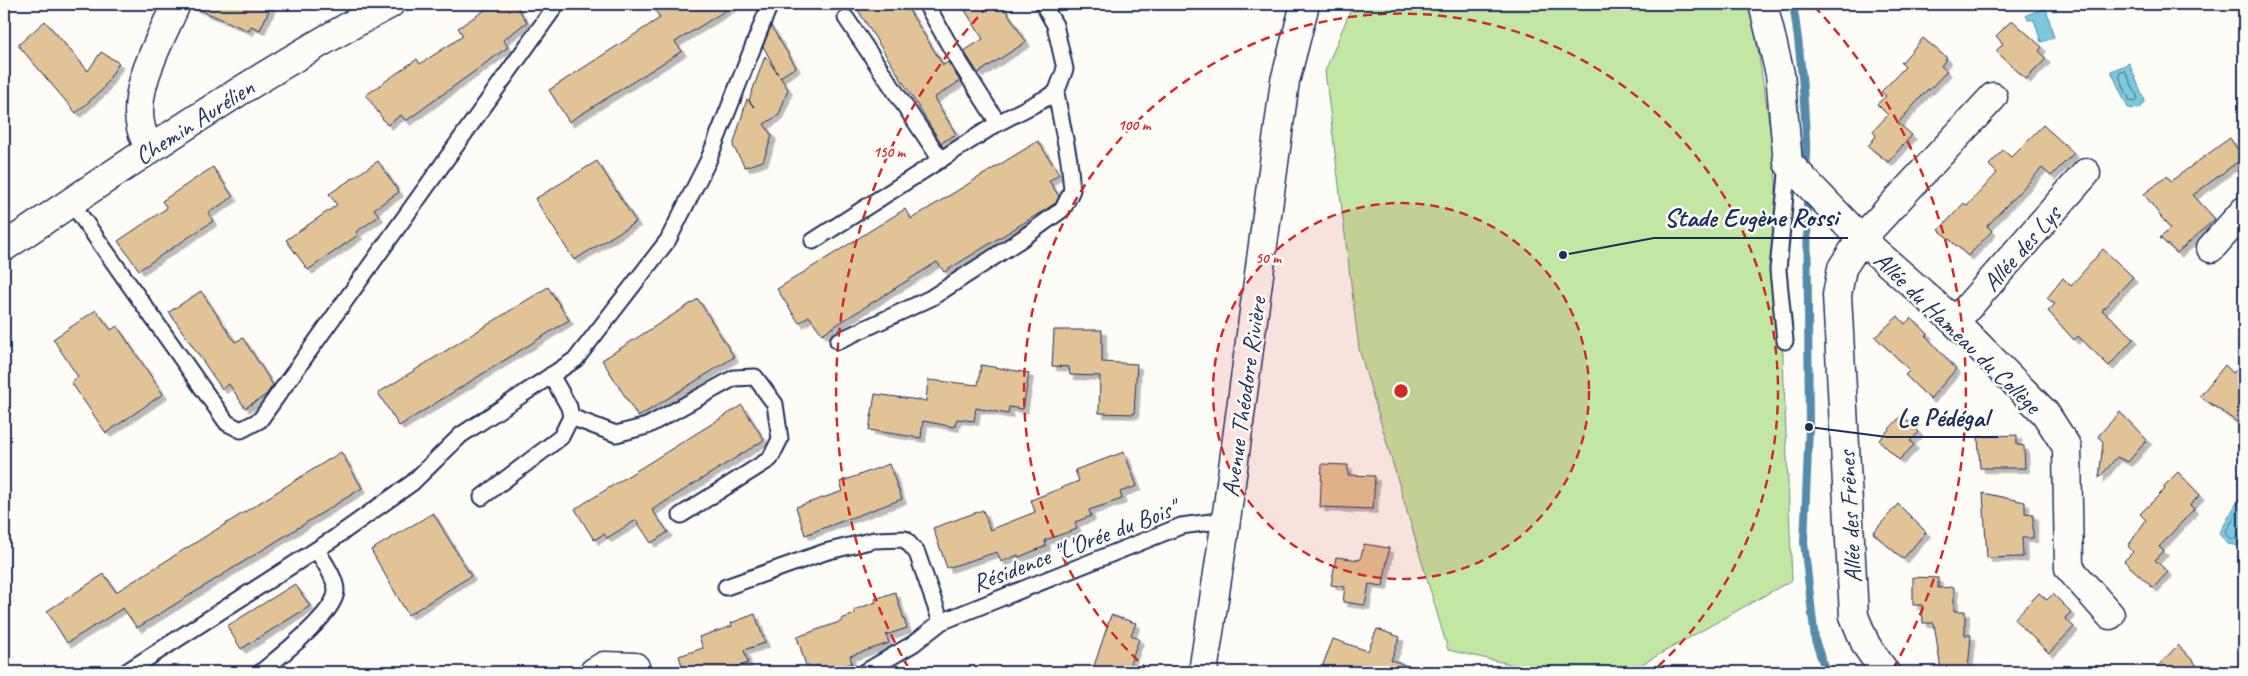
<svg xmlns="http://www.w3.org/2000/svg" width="2248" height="676" font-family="Caveat,sans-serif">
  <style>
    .green { fill: #c1e7a2; stroke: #6e8b80 }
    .water { fill: #7cc8dc; stroke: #558baa }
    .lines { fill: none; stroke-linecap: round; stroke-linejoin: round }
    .shore { stroke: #426c90; stroke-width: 1 }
    .stream { stroke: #558baa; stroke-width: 8 }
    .building { fill: #e2c395; stroke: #1b2f5e; filter: url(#shadow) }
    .service-casing { stroke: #1b2f5e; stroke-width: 19 }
    .minor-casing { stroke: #1b2f5e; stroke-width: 31 }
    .secondary-casing { stroke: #1b2f5e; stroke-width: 31 }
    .service { stroke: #fdfcf7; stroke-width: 15 }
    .minor { stroke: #fdfcf7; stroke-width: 28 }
    .secondary { stroke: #fdfcf7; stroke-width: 28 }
    .ring { fill: none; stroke: #d62828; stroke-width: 2.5; stroke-dasharray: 9 6 }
    .labels { text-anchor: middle; stroke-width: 5; stroke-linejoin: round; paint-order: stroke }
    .street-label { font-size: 25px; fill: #1b2f5e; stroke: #fdfcf7 }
    .centre { fill: #d62828; stroke: #fdfcf7; stroke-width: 2.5 }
    .ring-label { font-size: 15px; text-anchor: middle; font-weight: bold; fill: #d62828; stroke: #fdfcf7; stroke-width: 5; stroke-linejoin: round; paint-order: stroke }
    .leader { fill: none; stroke: #1b2f5e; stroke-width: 2 }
    .callout-dot { fill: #1b2f5e; stroke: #fdfcf7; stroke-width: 2 }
    .callout-label { font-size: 26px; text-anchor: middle; font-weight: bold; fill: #1b2f5e; stroke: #fdfcf7; stroke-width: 5; stroke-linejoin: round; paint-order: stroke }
  </style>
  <defs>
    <filter id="shadow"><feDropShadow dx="4.5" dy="4.5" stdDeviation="0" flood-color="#0004"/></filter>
  </defs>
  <rect width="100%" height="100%" fill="#fdfcf7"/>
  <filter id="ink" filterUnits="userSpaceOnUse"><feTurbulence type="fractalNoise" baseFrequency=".02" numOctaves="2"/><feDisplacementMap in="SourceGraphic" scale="10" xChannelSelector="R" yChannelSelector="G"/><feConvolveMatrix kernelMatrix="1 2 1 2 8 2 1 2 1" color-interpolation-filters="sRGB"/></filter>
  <g filter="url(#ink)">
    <path class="green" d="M 1353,4 L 1751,4 L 1775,161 L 1792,580 L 1628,672 L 1545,672 L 1448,650 L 1359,349 L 1325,71 Z"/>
    <path class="water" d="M 2046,8 L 2054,38 L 2041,42 L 2034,20 L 2028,20 L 2026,15 Z
      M 2129,63 L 2145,101 L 2140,109 L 2128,108 L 2111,71 Z
      M 2239,499 L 2244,502 L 2244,536 L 2239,546 L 2228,544 L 2219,534 Z"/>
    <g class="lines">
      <path class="shore" d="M 2125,71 L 2138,98 L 2136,102 L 2130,101 L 2119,76 L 2120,73 Z
        M 2244,506 L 2240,508 L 2225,533 L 2229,538 L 2236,539 L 2244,535"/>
      <path class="stream" d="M 1793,4 C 1802,60 1806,116 1807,173
        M 1807,194 L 1809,427 L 1804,542 L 1815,640 L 1826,672"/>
    </g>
    <path class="building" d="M 191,4 L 272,4 L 260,30 L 251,26 L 249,31 L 191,6 Z
      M 494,4 L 515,4 L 527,22 L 503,40 L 508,47 L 406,121 L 401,115 L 387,125 L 366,95 L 417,59 L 420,64 L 463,36 L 458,28 Z
      M 651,4 L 736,4 L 675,42 L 682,51 L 569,122 L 549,90 L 660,18 Z
      M 854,4 L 905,4 L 943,65 L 948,62 L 960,81 L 934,98 L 956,134 L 941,143 Z
      M 961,4 L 1002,4 L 1026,42 L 978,73 L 964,51 L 983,39 Z
      M 2012,20 L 2042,47 L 2039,51 L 2046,59 L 2026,79 L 1996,51 L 2003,44 L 1996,36 Z
      M 45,21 L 88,71 L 101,52 L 119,63 L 102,90 L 76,113 L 18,45 Z
      M 771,26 L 796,67 L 780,77 L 788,89 L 779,115 L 764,124 L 772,136 L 763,161 L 745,167 L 733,146 L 747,99 L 754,107 L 749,100 L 765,56 L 778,74 L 763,46 Z
      M 1923,38 L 1947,58 L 1941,66 L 1947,71 L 1929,90 L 1928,89 L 1898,123 L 1912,135 L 1888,162 L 1868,146 L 1876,136 L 1873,131 L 1888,115 L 1877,104 L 1886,96 L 1881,92 L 1905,67 L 1901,63 Z
      M 2043,125 L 2074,153 L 2051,176 L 2042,168 L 1987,226 L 1992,231 L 1968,256 L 1939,230 L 1964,203 L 1967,206 L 1997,173 L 1989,165 L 2003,150 L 2011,157 Z
      M 2230,138 L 2243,158 L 2193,195 L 2215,219 L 2177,253 L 2160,238 L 2170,229 L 2144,194 L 2167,176 L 2171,181 Z
      M 1038,141 L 1059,174 L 1049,181 L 1059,196 L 1056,203 L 944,272 L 937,262 L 822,334 L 809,316 L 799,323 L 777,289 L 905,209 L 911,219 Z
      M 378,161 L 399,192 L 374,209 L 379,216 L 356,232 L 358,235 L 308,270 L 286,240 L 337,205 L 329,194 Z
      M 597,161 L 636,222 L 574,260 L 535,199 Z
      M 213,167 L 233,197 L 208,213 L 213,221 L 139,270 L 118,241 L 167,208 L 162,201 Z
      M 2103,249 L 2133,277 L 2102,310 L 2134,338 L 2109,366 L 2078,336 L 2074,340 L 2048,311 L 2055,304 L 2047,298 L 2063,278 L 2071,286 Z
      M 548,287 L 569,320 L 399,426 L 378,393 Z
      M 201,291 L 235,342 L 243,338 L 273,385 L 266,395 L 245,408 L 229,384 L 222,389 L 169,312 Z
      M 698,299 L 734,357 L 638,417 L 602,360 Z
      M 96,310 L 111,330 L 117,326 L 163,394 L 106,433 L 71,382 L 78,377 L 53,339 Z
      M 1898,316 L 1905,324 L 1911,318 L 1920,326 L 1928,334 L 1926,336 L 1956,369 L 1930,399 L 1905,375 L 1910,370 L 1875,337 Z
      M 1054,330 L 1102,330 L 1102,362 L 1137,364 L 1134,414 L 1099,413 L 1100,376 L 1070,375 L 1069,367 L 1052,366 Z
      M 2244,364 L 2244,427 L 2200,396 L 2225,365 L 2233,373 Z
      M 981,365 L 1029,373 L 1023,409 L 1009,407 L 1008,414 L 976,408 L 974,421 L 957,419 L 954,427 L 923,421 L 921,438 L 869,430 L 875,394 L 926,401 L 928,380 L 978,385 Z
      M 742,405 L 764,440 L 652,510 L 668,532 L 651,543 L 636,520 L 607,538 L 604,534 L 594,540 L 575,509 Z
      M 2120,412 L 2147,440 L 2128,462 L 2117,457 L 2099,478 L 2103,442 L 2098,436 Z
      M 1902,415 L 1919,432 L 1910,441 L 1914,445 L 1899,460 L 1879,440 Z
      M 2017,435 L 2017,445 L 2024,446 L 2025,468 L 1980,468 L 1978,437 Z
      M 341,452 L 362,488 L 137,628 L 123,608 L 67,643 L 47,611 L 104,574 L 116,592 Z
      M 1124,452 L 1137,486 L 1120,492 L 1122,499 L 1089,510 L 1091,516 L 1075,522 L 1077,529 L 1045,540 L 1046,546 L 1019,557 L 1018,555 L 1001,562 L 997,552 L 947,568 L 933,528 L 983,510 L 990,530 L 1035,512 L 1031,500 L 1079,481 L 1075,470 Z
      M 889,464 L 902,499 L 805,535 L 796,507 L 843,491 L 840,482 Z
      M 1322,464 L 1348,465 L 1348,475 L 1375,476 L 1373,509 L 1320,507 Z
      M 2178,472 L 2200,495 L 2190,505 L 2194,509 L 2159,547 L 2164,551 L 2155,560 L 2168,572 L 2153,588 L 2124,561 L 2133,552 L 2128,546 L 2146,520 L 2140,514 L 2165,489 L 2163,487 Z
      M 1983,493 L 2025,502 L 2025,513 L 2033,514 L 2033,538 L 2022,538 L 2023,557 L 1987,558 Z
      M 1898,504 L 1926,532 L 1903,559 L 1873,533 Z
      M 433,513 L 471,576 L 408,615 L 371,550 Z
      M 1364,544 L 1389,548 L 1383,586 L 1369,584 L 1365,605 L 1343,602 L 1345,587 L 1331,585 L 1336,557 L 1360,560 Z
      M 1913,577 L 1938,578 L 1938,588 L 1954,587 L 1954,611 L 1965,611 L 1965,635 L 1971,635 L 1968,670 L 1941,670 L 1934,623 L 1923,623 L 1922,605 L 1913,605 Z
      M 295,584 L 310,606 L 241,649 L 227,626 Z
      M 895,592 L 907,628 L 886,635 L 889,643 L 850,656 L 852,663 L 834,669 L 833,665 L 820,669 L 819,665 L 807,669 L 797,637 L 842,621 L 841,619 L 855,614 L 854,610 L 876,602 L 875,599 Z
      M 2039,593 L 2047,600 L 2053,594 L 2071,612 L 2065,618 L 2074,627 L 2049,653 L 2014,619 Z
      M 755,614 L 765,643 L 744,650 L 748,663 L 721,672 L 684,672 L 679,656 L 703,648 L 699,637 L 732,626 L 731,623 Z
      M 1111,615 L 1136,623 L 1131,635 L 1139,639 L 1127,672 L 1092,672 Z
      M 1377,629 L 1400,637 L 1391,660 L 1419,670 L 1418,672 L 1320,672 L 1333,639 L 1368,651 Z
      M 2178,645 L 2203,672 L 2152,672 Z"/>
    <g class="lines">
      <defs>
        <path id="service" d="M 926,4 L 955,55 L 998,123
          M 846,18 L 941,160
          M 71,202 L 227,423 L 241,430 L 260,420 L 557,4
          M 813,241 L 998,123 L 1056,93 L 1065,69 L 1055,25 L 1043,4
          M 838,341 L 931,298 L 1020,240 L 1063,209 L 1072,190 L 1069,160 L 1056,93
          M 1785,341 L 1778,270 L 1788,163
          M 571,417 L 616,434 L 647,426 L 734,378 L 755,377 L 775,404 L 780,439 L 770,459 L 681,515
          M 482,497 L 561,437 L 571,417 L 569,407 L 551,375
          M 726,587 L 825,552 L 874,540 L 905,539 L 917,553 L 941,622
          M 126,672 L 333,539 L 412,483 L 461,435 L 576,359 L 668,240 L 708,161 L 770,4
          M 261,672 C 279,657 335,614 336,591 C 336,578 323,561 317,550
          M 865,672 L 913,644 L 941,622 L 1181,526 L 1226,520"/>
        <path id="minor" d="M 1763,4 L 1780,74 L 1788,163 L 1861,239 L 1955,322 L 2045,413 L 2067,447 L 2069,568 L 2110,615
          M 149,149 C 146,142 143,135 141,128 C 131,89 161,39 176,4
          M 4,247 C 130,163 255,75 390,4
          M 2211,248 L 2244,211
          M 1955,322 L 2086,173
          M 594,672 L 604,666 L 635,667
          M 1885,672 L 1866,645 L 1854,616 L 1837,295 L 1842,268 L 1861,239 L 1993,97"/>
        <path id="secondary" d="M 1203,672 L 1226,520 L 1285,81 L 1305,4"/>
      </defs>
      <use href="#service" class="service-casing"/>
      <use href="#minor" class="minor-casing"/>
      <use href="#secondary" class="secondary-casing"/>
      <use href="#service" class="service"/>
      <use href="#minor" class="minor"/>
      <use href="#secondary" class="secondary"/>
    </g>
  </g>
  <circle cx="1401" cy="391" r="188" fill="#d62828" fill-opacity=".12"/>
  <g class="ring">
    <circle cx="1401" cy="391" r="188"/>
    <path d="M1149 671A377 377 0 1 1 1653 671"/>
    <path d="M909 669A565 565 0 0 1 988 6M1814 6A565 565 0 0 1 1893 669"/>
  </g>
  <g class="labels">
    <g class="street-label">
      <text transform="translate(194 121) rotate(-33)" y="9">Chemin Aurélien</text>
      <text transform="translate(2021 248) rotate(-49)" y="9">Allée des Lys</text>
      <text transform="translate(1958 332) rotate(44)" y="9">Allée du Hameau du Collège</text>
      <text transform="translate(1243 397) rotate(-82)" y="9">Avenue Théodore Rivière</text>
      <text transform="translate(1849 517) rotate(-93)" y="9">Allée des Frênes</text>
      <text transform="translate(1074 545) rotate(-21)" y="9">Résidence "L'Orée du Bois"</text>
    </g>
  </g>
  <circle cx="1401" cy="391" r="8" class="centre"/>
  <g class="ring-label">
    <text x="1134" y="130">100 m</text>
    <text x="889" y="157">150 m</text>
    <text x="1268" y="263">50 m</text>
  </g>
  <path class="leader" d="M1563 255L1654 238H1848M1809 427L1887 437H1998"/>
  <g class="callout-dot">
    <circle cx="1563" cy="255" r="5"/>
    <circle cx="1809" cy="427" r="5"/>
  </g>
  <g class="callout-label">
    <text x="1751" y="226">Stade Eugène Rossi</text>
    <text x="1943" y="426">Le Pédégal</text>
  </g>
  <rect width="2248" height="676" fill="none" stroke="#fdfcf7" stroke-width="20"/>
  <rect x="10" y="10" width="2228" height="656" fill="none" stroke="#1b2f5e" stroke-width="2" filter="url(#ink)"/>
</svg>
